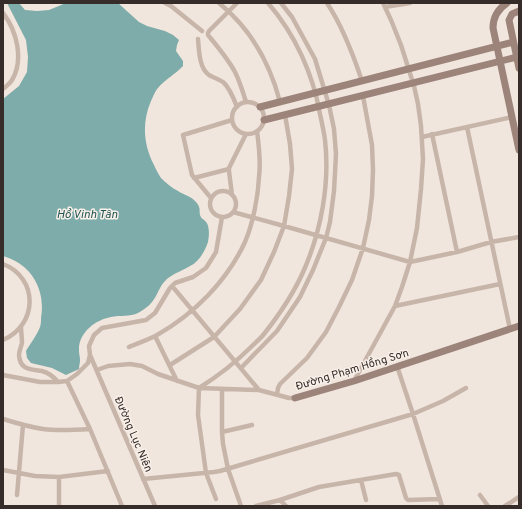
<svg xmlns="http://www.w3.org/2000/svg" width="522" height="509" font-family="Overpass,sans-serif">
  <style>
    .water { fill: #7eacaa }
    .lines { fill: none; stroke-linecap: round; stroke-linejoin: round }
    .street { stroke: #c8b5aa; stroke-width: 4.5 }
    .secondary { stroke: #9c847b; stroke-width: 7 }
    .labels { text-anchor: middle; stroke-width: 3; stroke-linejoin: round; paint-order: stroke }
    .street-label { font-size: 11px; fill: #362c29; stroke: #f8f0e9 }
    .water-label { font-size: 12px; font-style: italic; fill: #215553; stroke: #f8f0e9 }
  </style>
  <rect width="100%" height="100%" fill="#f1e6dd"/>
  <path class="water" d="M 7,3 L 19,3 L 25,10 L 37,11 L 49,10 L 66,3 L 118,3 L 139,22 L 147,26 L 165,31 L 173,35 L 179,40 L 177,45 L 176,51 L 183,61 L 183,66 C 176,74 165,79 158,88 C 155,91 153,97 151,101 C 142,122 143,144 154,165 C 156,169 158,174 161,178 C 166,183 172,188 178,191 C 184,195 191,196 196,202 C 201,208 199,209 200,215 C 201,219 204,219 206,222 C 210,226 209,237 208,242 C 205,251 199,262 190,266 C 182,271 174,273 167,279 C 159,286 158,295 152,302 C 148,307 143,310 138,313 C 130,317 120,315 111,317 C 95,320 78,333 79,351 C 79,354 80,357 80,360 C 80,364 79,365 79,369 L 66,375 L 52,368 L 31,363 L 27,358 L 26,351 C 30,344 37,335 40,327 C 41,324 41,321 41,318 C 46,289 31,264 3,256 L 3,99 L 19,86 L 27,72 L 28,57 L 26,40 Z"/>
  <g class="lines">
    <path class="street" d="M 165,3 L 171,6 L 202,31
      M 219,3 C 251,29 270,63 280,102
      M 237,3 L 209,31 L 208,33 L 208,35 C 218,47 228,59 235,72 C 240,82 243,92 246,102
      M 327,3 C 343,27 353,54 362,81
      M 385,7 L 410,3
      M 3,13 C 17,31 24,60 12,80 C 10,84 6,86 3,89
      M 198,39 C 199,50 199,68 209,75 C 214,78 219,79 223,82 C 229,87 234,99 237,107
      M232 118a16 16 0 1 1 32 0a16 16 0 1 1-32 0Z
      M 467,127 L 510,329
      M 432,134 L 457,252
      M 422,137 L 512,117
      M 194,178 L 229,169
      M210 204a13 13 0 1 1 26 0a13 13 0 1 1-26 0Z
      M 232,195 L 229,171 L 229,168 L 246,134
      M 211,198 L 192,175 L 183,135 L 232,120
      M 233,212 L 284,226 L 410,262 L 457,252 L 491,242 L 519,237
      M 3,264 C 39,278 38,325 3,340
      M 172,286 L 259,390
      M 395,306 L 500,284
      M 21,327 C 21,332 22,337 22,343 C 21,347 19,351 19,355 C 20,371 32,369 42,371 C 49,373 54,377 58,382 L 67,381 L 77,374 L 88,363 L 90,355 L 89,346 L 94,335 L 102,328 L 146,320 L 155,313 L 170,288 L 175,283 L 193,277 L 206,268 L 216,252 L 222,217
      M 155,336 L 177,381
      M 129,347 C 138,343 148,340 157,335 C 194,314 227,281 245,242 C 253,223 258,197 259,177 C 261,162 259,146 257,131
      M 90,355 L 155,506
      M 170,365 L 214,337 L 240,309 L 261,280 L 274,252 L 284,226 L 289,196 L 292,169 L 290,144 L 285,115
      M 397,366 L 413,414 L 442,506
      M 241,368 L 277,331 L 300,297 L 313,270 L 326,238 L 330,222 L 334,191 L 336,154 L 334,129 L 329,105 L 315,59 L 292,17 L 281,3
      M 97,370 L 108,366 L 130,364 L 142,366 L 158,374 L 199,388 L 259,390 L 289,398 L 295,398
      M 3,375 L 40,382 L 58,382
      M 67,381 L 90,429 L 122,506
      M 354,381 L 395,306 L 402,287 L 410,262 L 417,228 L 421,189 L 423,159 L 421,126 L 418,104 L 414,86 L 401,45 L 391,20 L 383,3
      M 222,389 L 222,432 L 223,444 L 228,469 L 241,506
      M 277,394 L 278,388 L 280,384 L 307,358 L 326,332 L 339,307 L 352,280 L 363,248 L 369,220 L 372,196 L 373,170 L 372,145 L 363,96
      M 3,419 C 16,423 29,427 43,429 C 58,431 74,430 90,429
      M 222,432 L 252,425
      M 3,470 L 35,476 L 59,477 L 108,471
      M 143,479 L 214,472 L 220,471 L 413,414 L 443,401 L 466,388
      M 361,480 L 366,500
      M 17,495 L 23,425
      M 480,495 L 488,506
      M 216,499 L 206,473 L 198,415 L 199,388 C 218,376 235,363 251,347 C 255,343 260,339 264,334 C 279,315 294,293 304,270 C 321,231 330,184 325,140 C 324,132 322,123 320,114 C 313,74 295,34 268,3
      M 280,500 L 286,506
      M 59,506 L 59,477
      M 256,506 L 280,500 L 319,487 L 396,474 L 399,475 L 406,498 L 408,500 L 440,499
      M 505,506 L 519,497"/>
    <path class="secondary" d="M 507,3 C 498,9 493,17 493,28 L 519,150
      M 519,11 L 512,14 L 509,20 L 519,68
      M 260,107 L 513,42
      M 264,120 L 517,57
      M 295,398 L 354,381 L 519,326"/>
  </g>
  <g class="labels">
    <g class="street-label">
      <text transform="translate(352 369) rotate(-17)" y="4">Đường Phạm Hồng Sơn</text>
      <text transform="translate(134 434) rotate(67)" y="4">Đường Lục Niên</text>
    </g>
    <g class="water-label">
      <text x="87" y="218">Hồ Vinh Tân</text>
    </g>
  </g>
  <rect width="522" height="509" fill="none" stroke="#362c29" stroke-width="8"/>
</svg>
